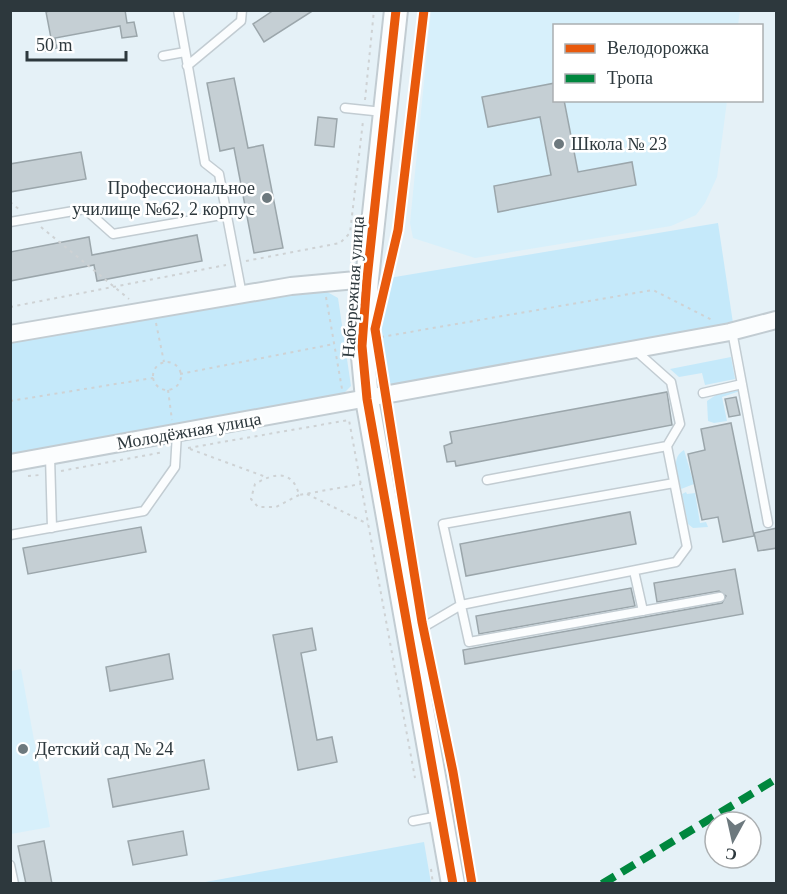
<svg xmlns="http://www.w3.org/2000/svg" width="787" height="894" font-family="'Times New Roman',serif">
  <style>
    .built { fill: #d7f0fb }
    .green { fill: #c5e9fa }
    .building { fill: #c5cfd4; stroke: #9ba6ab; stroke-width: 1.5 }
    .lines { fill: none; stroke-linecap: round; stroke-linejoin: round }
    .lane-casing { stroke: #c2ccd2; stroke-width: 11 }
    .street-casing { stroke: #c2ccd2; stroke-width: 20 }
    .secondary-casing { stroke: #c2ccd2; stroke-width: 26 }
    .path { stroke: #ced2d4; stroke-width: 2; stroke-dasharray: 3 4.5; stroke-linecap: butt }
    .lane { stroke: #fbfdfe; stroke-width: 8 }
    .street { stroke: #fbfdfe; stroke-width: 16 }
    .secondary { stroke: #fbfdfe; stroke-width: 22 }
    .quiet { stroke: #00873e; stroke-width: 8; stroke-dasharray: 15 8; stroke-linecap: butt }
    .cycleway-casing { stroke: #fff; stroke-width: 13 }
    .cycleway { stroke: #e8590c; stroke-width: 9 }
    .poi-dot { fill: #6d797e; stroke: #fff; stroke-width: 2 }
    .labels { text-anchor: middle; stroke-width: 5; stroke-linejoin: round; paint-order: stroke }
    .poi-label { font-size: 18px; fill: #2d383d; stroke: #fff; text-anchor: start }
    .street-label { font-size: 18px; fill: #2d383d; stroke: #fff }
  </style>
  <rect width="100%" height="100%" fill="#e5f1f7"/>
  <path class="built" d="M 431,11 L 740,11 L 738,25 L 554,26 L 554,100 L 727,101 L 717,177 L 705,203 L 696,215 L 671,226 L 475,258 L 413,238 L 410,223 Z
    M 21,669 L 50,827 L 11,834 L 11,671 Z"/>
  <path class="green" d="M 718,223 L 733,323 L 385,388 L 378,354 L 389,278 Z
    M 320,288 L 338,298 L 351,386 L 338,399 L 11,461 L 11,342 Z
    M 731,357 L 735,379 L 705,385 L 702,373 L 679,377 L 670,369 Z
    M 738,390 L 740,391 L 722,397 L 727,421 L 714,423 L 708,421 L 707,401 L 716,395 Z
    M 684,450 L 694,484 L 681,489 C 678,475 670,458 684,450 Z
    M 686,492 L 687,494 L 695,493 L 700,523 L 706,522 L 708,527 L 693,528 L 688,524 L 682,494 Z
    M 424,842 L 431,883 L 200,883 Z"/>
  <path class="building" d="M 52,10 L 125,10 L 127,23 L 134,22 L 137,36 L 122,38 L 120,26 L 55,38 L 57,48 L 46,51 L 44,39 L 51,38 L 46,12 Z
    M 274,10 L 314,10 L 264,42 L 253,24 Z
    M 234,78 L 248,148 L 263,145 L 283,248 L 254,253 L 234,148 L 220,151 L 207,83 Z
    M 555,83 L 555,100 L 564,100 L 578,172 L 632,162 L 636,185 L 498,212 L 494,186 L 551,175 L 540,117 L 488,127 L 482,97 Z
    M 318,117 L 337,119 L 334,147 L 315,145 Z
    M 81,152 L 86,179 L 10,192 L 10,164 Z
    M 197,235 L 202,261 L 97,281 L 94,265 L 10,281 L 10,252 L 89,237 L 92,255 Z
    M 667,392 L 672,425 L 456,466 L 455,461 L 447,462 L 444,446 L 452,443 L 450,432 Z
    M 736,397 L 740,415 L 729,417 L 725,399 Z
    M 731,423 L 754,536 L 723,542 L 718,517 L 702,520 L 688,454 L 705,450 L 701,429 Z
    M 630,512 L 636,544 L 466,576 L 460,544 Z
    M 141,527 L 146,552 L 28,574 L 23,548 Z
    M 777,528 L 777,548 L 758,551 L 754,533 Z
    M 735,569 L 743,614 L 465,664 L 463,650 L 722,603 L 726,596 L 719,591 L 657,602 L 654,583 Z
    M 631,588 L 635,606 L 479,634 L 476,616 Z
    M 312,628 L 316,650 L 301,653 L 317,740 L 332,737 L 337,762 L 298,770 L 273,635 Z
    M 169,654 L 173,679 L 110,691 L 106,667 Z
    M 204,760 L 209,789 L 113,807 L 108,779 Z
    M 183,831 L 187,855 L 133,865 L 128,841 Z
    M 44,841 L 52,884 L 26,884 L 18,846 Z"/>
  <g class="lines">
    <defs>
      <path id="lane" d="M 178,10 L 205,163 L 219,174 L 242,295
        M 163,56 L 185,52
        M 187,66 L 241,21 L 242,10
        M 345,108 L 383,112
        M 10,222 L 85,209 L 113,234 L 227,214
        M 732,331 L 768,523
        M 703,393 L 742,384
        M 50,456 L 52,528
        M 487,480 L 667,446
        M 674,483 L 443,524 L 469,642 L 720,597
        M 10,535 L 144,511 L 175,467 L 177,433
        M 634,571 L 643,611
        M 410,635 L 461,605 L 676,562 L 687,547 L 667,446 L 680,424 L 671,382 L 635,350
        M 413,821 L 439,816
        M 10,865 L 14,884"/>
      <path id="street" d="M 10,334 L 291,286 L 367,279
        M 10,463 L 730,332 L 776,320"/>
      <path id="secondary" d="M 396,10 L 367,279 L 362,346 L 367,399 L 453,884"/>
    </defs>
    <use href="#lane" class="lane-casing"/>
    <use href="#street" class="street-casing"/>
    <use href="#secondary" class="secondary-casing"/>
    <path class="path" d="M 365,100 L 374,10
      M 10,202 L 20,210
      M 41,227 L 129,299
      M 246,261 L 340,243 L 350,233 L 363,121
      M 326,297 L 342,389
      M 10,307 L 226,265
      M 156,323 L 164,362
      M 381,337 L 653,290 L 712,320
      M153 376a14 14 0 1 1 28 0a14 14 0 1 1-28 0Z
      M 180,374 L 334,344
      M 168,390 L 172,420
      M 10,401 L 153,378
      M 188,448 L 349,420 L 415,778
      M 190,449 L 266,477
      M 61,471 L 164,452
      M 28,476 L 40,475
      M 307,494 L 368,524
      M 299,495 L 276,507 L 258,507 L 251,499 L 255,484 C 273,473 293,469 299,495 L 361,484
      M 431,869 L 433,884"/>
    <use href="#lane" class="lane"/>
    <use href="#street" class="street"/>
    <use href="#secondary" class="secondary"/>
    <path class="quiet" d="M 602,884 L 776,779"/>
    <defs>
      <path id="cycleway" d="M 396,10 L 367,279 L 362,346 L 367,399 L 453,884
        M 424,10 L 398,230 L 375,329 L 422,622 L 453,772 L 472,884"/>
    </defs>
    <use href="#cycleway" class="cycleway-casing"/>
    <use href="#cycleway" class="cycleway"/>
  </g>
  <g class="poi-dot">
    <circle cx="559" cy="144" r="6"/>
    <circle cx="267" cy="198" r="6"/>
    <circle cx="23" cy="749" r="6"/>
  </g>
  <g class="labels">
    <g class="poi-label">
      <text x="571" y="150">Школа № 23</text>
      <text x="255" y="194" text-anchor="end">Профессиональное<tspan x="255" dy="21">училище №62, 2 корпус</tspan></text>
      <text x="35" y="755">Детский сад № 24</text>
    </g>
    <g class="street-label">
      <text transform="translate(353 287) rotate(-86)" y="6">Набережная улица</text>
      <text transform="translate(189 431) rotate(-10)" y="6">Молодёжная улица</text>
    </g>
  </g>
  <rect width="787" height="894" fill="none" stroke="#2d383d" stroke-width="24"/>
  <rect x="553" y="24" width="210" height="78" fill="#ffffff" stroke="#abafb1" stroke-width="1.5"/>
  <rect x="565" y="44" width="30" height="9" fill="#e8590c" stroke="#abafb1" stroke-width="1.5"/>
  <text x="607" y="54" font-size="18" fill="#2d383d">Велодорожка</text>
  <rect x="565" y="74" width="30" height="9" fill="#00873e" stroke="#abafb1" stroke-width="1.5"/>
  <text x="607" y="84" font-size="18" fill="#2d383d">Тропа</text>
  <g transform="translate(733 840) rotate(188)"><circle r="28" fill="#ffffff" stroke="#abafb1" stroke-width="1.5"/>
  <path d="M0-4.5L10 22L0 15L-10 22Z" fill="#6d797e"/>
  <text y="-9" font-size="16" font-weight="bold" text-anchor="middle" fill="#2d383d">С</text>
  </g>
  <path d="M27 51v9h99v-9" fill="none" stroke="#2d383d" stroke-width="3"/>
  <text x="36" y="51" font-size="18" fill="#2d383d" stroke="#ffffff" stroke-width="4.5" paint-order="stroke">50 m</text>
</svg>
